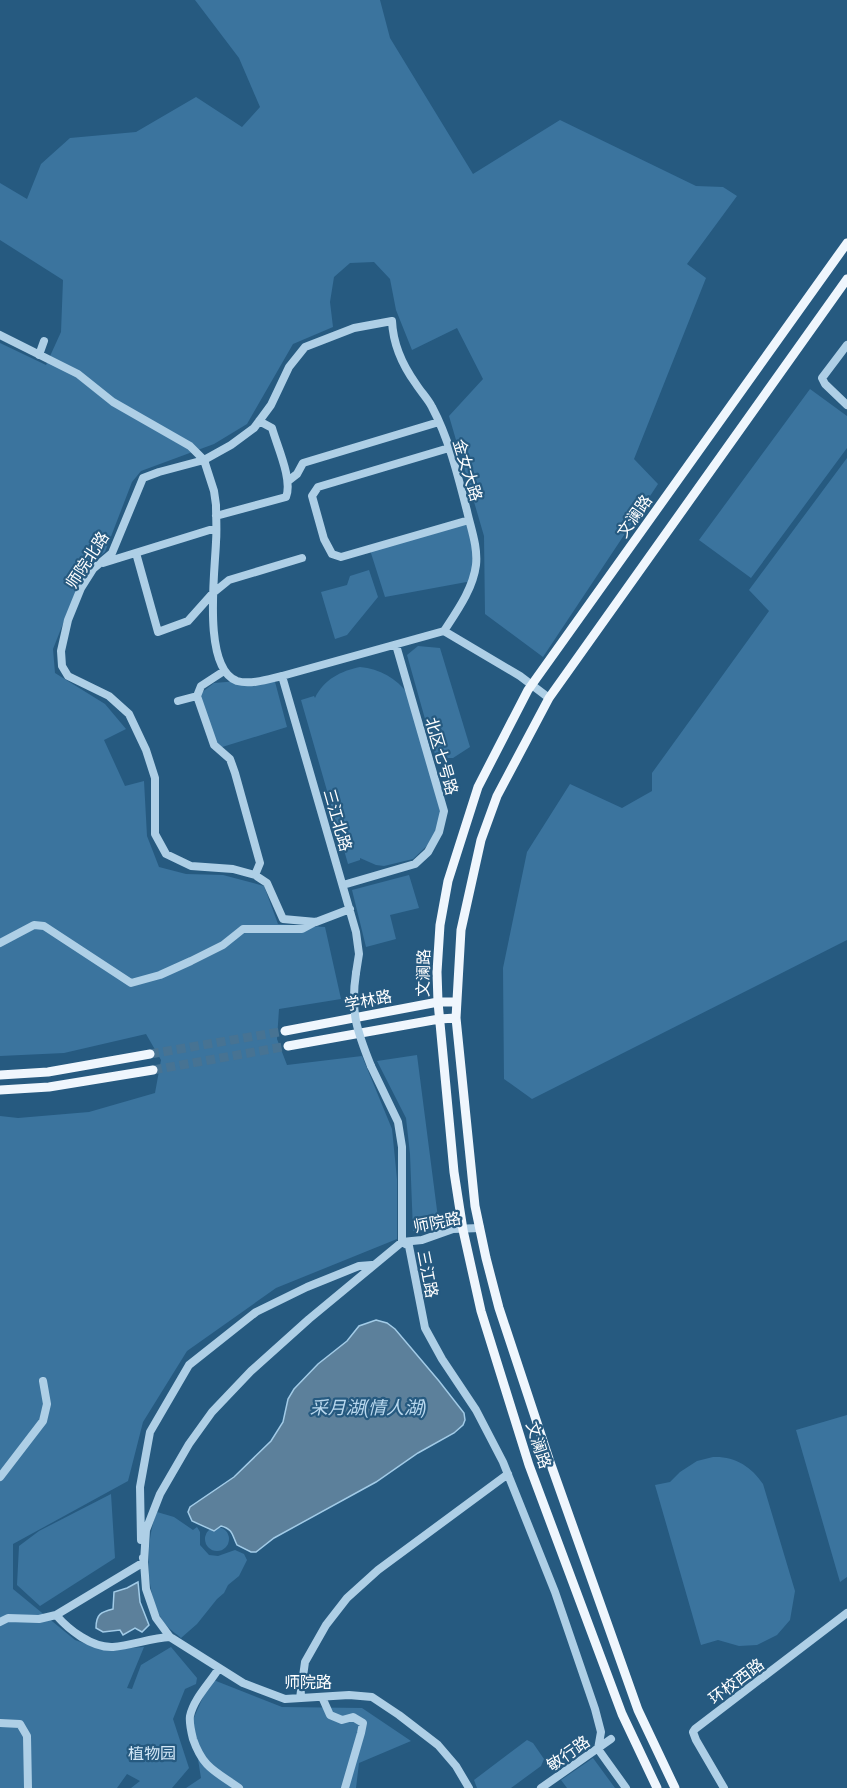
<svg xmlns="http://www.w3.org/2000/svg" width="847" height="1788" font-family="'Asap Condensed','Noto Sans SC',sans-serif">
  <style>
    .green { fill: #3b749e }
    .water { fill: #5c809b; stroke: #a2cbe7; stroke-width: 1.5 }
    .lines { fill: none; stroke-linecap: round; stroke-linejoin: round }
    .major-tunnel { stroke: #477393; stroke-width: 9; stroke-dasharray: 9 4.5; stroke-linecap: butt }
    .minor { stroke: #aecfe6; stroke-width: 8 }
    .major { stroke: #eff6fd; stroke-width: 9 }
    .minor-bridge { stroke: #aecfe6; stroke-width: 8 }
    .labels { text-anchor: middle; stroke-width: 4.5; stroke-linejoin: round; paint-order: stroke }
    .street-label { font-size: 16px; fill: #fff; stroke: #265a80 }
    .park-label { font-size: 16px; fill: #d1e6f5; stroke: #265a80 }
    .water-label { font-size: 18px; font-style: italic; fill: #b9d8ee; stroke: #265a80 }
  </style>
  <rect width="100%" height="100%" fill="#265a80"/>
  <path class="green" d="M 195,0 L 380,0 L 390,38 L 473,174 L 560,120 L 696,186 L 723,187 L 737,196 L 687,264 L 706,278 L 634,459 L 658,484 L 543,657 L 485,614 L 484,536 L 449,416 L 483,379 L 457,328 L 412,350 L 396,310 L 390,279 L 374,262 L 350,263 L 334,277 L 330,302 L 333,327 L 293,344 L 247,424 L 214,444 L 141,471 L 132,482 L 105,552 L 85,568 L 53,649 L 55,673 L 105,704 L 126,729 L 104,740 L 125,786 L 144,781 L 147,836 L 159,867 L 186,874 L 223,875 L 264,886 L 278,924 L 325,927 L 341,999 L 279,1009 L 277,1039 L 287,1065 L 362,1056 L 392,1129 L 397,1179 L 397,1239 L 276,1288 L 187,1351 L 143,1422 L 128,1481 L 13,1544 L 13,1589 L 75,1640 L 104,1650 L 144,1647 L 127,1688 L 132,1689 L 141,1665 L 171,1647 L 197,1678 L 196,1684 L 185,1689 L 173,1719 L 189,1768 L 172,1788 L 131,1788 L 140,1781 L 127,1774 L 117,1788 L 0,1788 L 0,1116 L 18,1118 L 89,1112 L 155,1093 L 161,1060 L 146,1034 L 64,1053 L 0,1056 L 0,343 L 46,365 L 61,332 L 63,280 L 0,240 L 0,183 L 27,199 L 41,164 L 70,138 L 136,132 L 196,97 L 242,127 L 260,107 L 239,58 Z
    M 810,389 L 847,416 L 847,448 L 751,578 L 699,540 Z
    M 847,458 L 847,940 L 532,1099 L 504,1079 L 503,968 L 527,852 L 570,784 L 622,808 L 652,791 L 652,773 L 769,611 L 749,590 Z
    M 469,520 L 476,548 L 472,581 L 385,597 L 370,550 Z
    M 369,570 L 378,597 L 347,635 L 335,639 L 321,592 L 347,585 L 350,576 Z
    M 418,646 L 440,648 L 470,747 L 453,758 L 436,758 L 407,655 Z
    M 360,667 C 380,669 396,678 408,694 L 441,813 L 433,840 L 413,859 L 384,866 L 376,865 L 360,858 L 360,860 L 348,864 L 301,700 L 314,696 L 315,698 C 324,679 341,671 360,667 Z
    M 274,678 L 287,727 L 219,748 L 197,696 L 214,683 Z
    M 409,875 L 419,908 L 390,915 L 396,939 L 366,947 L 352,890 Z
    M 417,1055 L 438,1218 L 427,1228 L 413,1231 L 410,1154 L 406,1118 L 377,1061 Z
    M 847,1415 L 847,1577 L 840,1582 L 796,1430 Z
    M 713,1457 C 734,1456 751,1466 763,1484 L 795,1591 L 790,1620 L 777,1635 L 757,1645 L 739,1646 L 718,1640 L 701,1645 L 655,1485 L 670,1482 L 680,1472 L 697,1461 Z
    M 111,1494 L 115,1558 L 40,1606 L 17,1585 L 19,1546 L 39,1531 Z
    M 157,1512 L 174,1517 L 193,1530 L 197,1527 L 200,1532 L 200,1545 L 209,1555 L 218,1556 L 235,1550 L 244,1554 L 247,1560 L 239,1576 L 228,1585 L 224,1593 L 217,1599 L 197,1624 L 181,1638 C 178,1635 173,1632 170,1629 C 144,1605 144,1542 157,1512 Z
    M205 1539a12 12 0 1 1 24 0a12 12 0 1 1-24 0Z
    M 211,1679 L 282,1707 L 362,1708 L 411,1741 L 359,1763 L 356,1788 L 186,1788 L 201,1778 L 192,1722 Z
    M 527,1740 L 533,1743 L 544,1759 L 541,1766 L 511,1788 L 477,1788 L 474,1780 Z
    M 593,1758 L 615,1788 L 567,1788 L 561,1780 Z"/>
  <path class="water" d="M 376,1320 L 387,1323 L 395,1329 L 439,1381 L 464,1413 L 465,1420 L 463,1425 L 454,1433 L 418,1453 L 376,1482 L 274,1538 L 256,1552 L 251,1552 L 237,1545 C 232,1535 233,1529 221,1526 L 214,1531 L 192,1521 L 188,1512 L 190,1507 L 234,1477 L 271,1441 L 283,1422 L 288,1399 L 294,1389 L 318,1364 L 347,1341 L 359,1326 Z
    M 138,1582 L 140,1602 L 149,1625 L 142,1632 L 135,1628 L 123,1635 L 120,1630 L 103,1632 L 96,1628 C 96,1614 101,1612 113,1609 L 114,1592 L 127,1588 Z"/>
  <g class="lines">
    <path class="major-tunnel" d="M 150,1054 L 285,1031
      M 153,1070 L 288,1046"/>
    <path class="minor" d="M 0,335 L 78,374 L 113,402 L 190,446 L 204,460 L 214,491 L 216,505 C 216,517 217,530 216,542 C 215,572 202,668 237,681 C 251,685 269,679 282,676 L 356,932 L 359,954 L 356,973
      M 847,345 L 822,378 L 825,384 L 847,405
      M 39,355 L 44,341
      M 449,448 L 318,487 L 312,496 L 324,539 L 332,554 L 341,557 L 469,520
      M 288,481 L 297,474 L 303,463 L 439,422
      M 216,516 L 286,497 C 293,480 277,446 272,428 L 259,421
      M 136,553 L 158,632 L 188,621 L 213,593 L 229,580 L 302,558
      M 103,563 L 216,528
      M 444,631 L 520,676 L 549,698
      M 224,671 L 201,686 L 197,696 L 214,745 L 230,759 L 235,773 L 260,863 L 255,875
      M 282,676 L 444,631
      M 178,701 L 197,696
      M 343,885 L 415,864 L 428,852 L 439,832 L 444,811 L 396,645
      M 350,909 L 316,922 L 283,919 L 267,883 L 255,875 L 233,869 L 191,866 L 166,854 L 155,834 L 155,778 L 146,750 L 129,714 L 109,696 L 68,676 L 62,666 L 61,651 L 68,620 L 81,588 L 93,569 L 112,553 L 143,478 L 159,472 L 204,460 L 231,445 L 254,428 L 271,405 L 289,367 L 305,347 L 354,328 L 392,321 C 393,343 403,366 416,384 C 421,392 428,399 432,407 C 449,439 458,476 467,511 C 471,529 478,547 476,565 C 473,589 457,611 444,631
      M 0,943 L 34,925 L 44,926 L 131,983 L 160,975 L 191,961 L 223,945 L 243,929 L 302,929 L 315,922
      M 371,1066 L 398,1122 L 402,1147 L 402,1242 L 409,1246 L 425,1328 L 442,1359 L 476,1410 L 503,1462 L 555,1592 L 595,1709 L 601,1732 L 598,1749 L 626,1788
      M 0,1477 L 43,1421 L 47,1404 L 43,1381
      M 141,1540 L 140,1487 L 150,1432 L 189,1365 L 256,1312 L 307,1287 L 359,1266 L 372,1265
      M 56,1615 C 69,1630 92,1648 113,1647 C 133,1645 151,1638 170,1637
      M 0,1622 L 8,1618 L 39,1619 L 56,1615 L 144,1562 L 143,1558
      M 219,1668 C 210,1683 194,1698 190,1716 C 189,1723 191,1731 193,1739 C 203,1768 215,1771 239,1788
      M 322,1697 L 330,1715 L 342,1720 L 353,1717 L 363,1723 L 361,1733 L 345,1788
      M 300,1698 L 305,1662 L 326,1625 L 347,1598 L 378,1570 L 508,1474
      M 0,1723 L 20,1724 L 27,1736 L 28,1788
      M 469,1788 L 456,1766 L 438,1745 L 399,1715 L 372,1697 L 349,1695 L 285,1699 L 243,1683 L 170,1637 L 156,1618 L 146,1589 L 144,1562 L 146,1530 L 160,1494 L 189,1444 L 212,1412 L 251,1371 L 309,1319 L 402,1242 L 422,1240 L 453,1229 L 480,1228
      M 541,1788 L 611,1739
      M 724,1788 L 696,1740 L 693,1732 L 695,1729 L 847,1613"/>
    <path class="major" d="M 285,1031 L 438,1002 L 456,1002
      M 288,1046 L 439,1019 L 456,1018
      M 0,1075 L 48,1072 L 150,1054
      M 0,1090 L 49,1087 L 153,1070
      M 657,1788 L 622,1714 L 529,1465 L 481,1311 L 463,1230 L 454,1172 L 438,1002 L 437,972 L 440,925 L 448,881 L 478,787 L 528,690 L 847,243
      M 675,1788 L 638,1710 L 550,1462 L 499,1308 L 486,1258 L 475,1206 L 456,1018 L 461,930 L 481,840 L 497,796 L 549,698 L 847,279"/>
    <path class="minor-bridge" d="M 356,973 C 350,1012 357,1031 371,1066"/>
  </g>
  <g class="labels">
    <g class="street-label">
      <text transform="translate(468 470) rotate(73)" y="6">金女大路</text>
      <text transform="translate(634 516) rotate(-55)" y="6">文澜路</text>
      <text transform="translate(87 560) rotate(-57)" y="6">师院北路</text>
      <text transform="translate(442 756) rotate(74)" y="6">北区七号路</text>
      <text transform="translate(338 820) rotate(74)" y="6">三江北路</text>
      <text transform="translate(423 973) rotate(-89)" y="6">文澜路</text>
      <text transform="translate(368 1000) rotate(-11)" y="6">学林路</text>
      <text transform="translate(437 1222) rotate(-11)" y="6">师院路</text>
      <text transform="translate(428 1274) rotate(79)" y="6">三江路</text>
      <text transform="translate(539 1445) rotate(72)" y="6">文澜路</text>
      <text transform="translate(736 1681) rotate(-37)" y="6">环校西路</text>
      <text x="308" y="1688">师院路</text>
      <text transform="translate(568 1753) rotate(-35)" y="6">敏行路</text>
    </g>
    <g class="park-label">
      <text x="152" y="1759">植物园</text>
    </g>
    <g class="water-label">
      <text x="368" y="1414">采月湖(情人湖)</text>
    </g>
  </g>
</svg>
